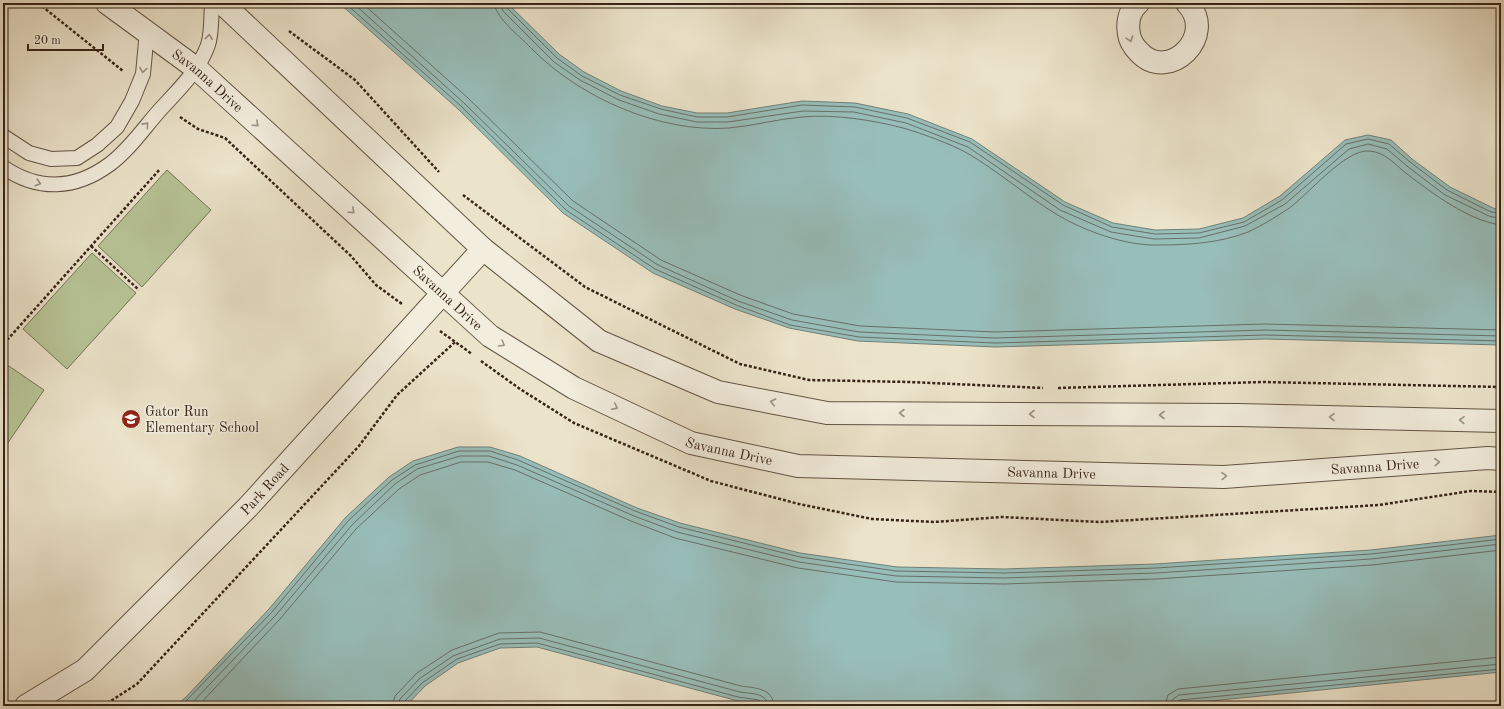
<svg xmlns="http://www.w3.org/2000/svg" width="1504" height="709" font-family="'Old Standard TT',serif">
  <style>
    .green { fill: #b7c497; stroke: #767456 }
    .water { fill: #98beba; stroke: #718078 }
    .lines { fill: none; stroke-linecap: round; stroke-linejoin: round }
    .shore { stroke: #677068; stroke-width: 1 }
    .lane-casing { stroke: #635343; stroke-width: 16 }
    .street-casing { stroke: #635343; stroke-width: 24 }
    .path { stroke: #362316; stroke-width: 2.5; stroke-dasharray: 3 2; stroke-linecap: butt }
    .lane { stroke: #f2eddd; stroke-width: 14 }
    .street { stroke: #f2eddd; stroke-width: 22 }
    .oneway { stroke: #9d9283 }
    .labels { text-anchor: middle; stroke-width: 3.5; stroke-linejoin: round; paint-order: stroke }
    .street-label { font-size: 14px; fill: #362316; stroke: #f2eddd }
    .poi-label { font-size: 14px; fill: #362316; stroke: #f2eddd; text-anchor: start }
  </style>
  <rect width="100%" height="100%" fill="#ebe3ca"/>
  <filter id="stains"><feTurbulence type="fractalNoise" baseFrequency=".005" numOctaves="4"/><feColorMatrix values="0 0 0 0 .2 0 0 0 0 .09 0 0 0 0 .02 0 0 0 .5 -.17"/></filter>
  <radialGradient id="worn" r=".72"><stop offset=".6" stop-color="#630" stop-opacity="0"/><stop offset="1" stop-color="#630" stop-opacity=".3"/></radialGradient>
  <path class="green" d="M 167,170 L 211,210 L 142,287 L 98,246 Z
    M 92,253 L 136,293 L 67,369 L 23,329 Z
    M 3,362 L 44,390 L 3,450 Z"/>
  <path class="water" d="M 339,3 L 507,3 L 559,54 L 584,72 L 621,91 L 662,106 L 697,113 L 727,113 L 802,101 L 855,103 L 908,114 L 972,139 L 1065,202 L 1113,223 L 1155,230 L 1199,229 L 1243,218 L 1280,196 L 1345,140 L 1368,135 L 1391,140 L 1412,159 L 1450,187 L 1493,208 L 1501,210 L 1501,345 L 1265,339 L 995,347 L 858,341 L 789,328 L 735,309 L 653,273 L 563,213 L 458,109 Z
    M 458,447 L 490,447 L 520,456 L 637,508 L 680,523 L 800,553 L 897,567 L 1004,569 L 1155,564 L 1371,550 L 1501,535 L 1501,672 L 1160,706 L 770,706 L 738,701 L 537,647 L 500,648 L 458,663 L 425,686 L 406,706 L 175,706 L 185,698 L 269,609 L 345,518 L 389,477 L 413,461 Z"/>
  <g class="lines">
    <path class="shore" d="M 345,3 L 461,106 L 566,210 L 655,269 L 736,305 L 790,325 L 859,337 L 995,343 L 1265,335 L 1501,341
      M 353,3 L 464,103 L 569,206 L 658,265 L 738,301 L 792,320 L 859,332 L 995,338 L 1265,330 L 1501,336
      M 362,3 L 468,98 L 573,201 L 661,260 L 740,295 L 793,314 L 860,326 L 995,332 L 1265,324 L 1501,330
      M 494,3 C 496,19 522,38 533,50 C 581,98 660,133 729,128 C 753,126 777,119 802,117 C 835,114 872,120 903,128 C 921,133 951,144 967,153 C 998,171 1025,195 1056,214 C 1084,231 1126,246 1158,245 C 1188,245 1220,243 1248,232 C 1261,226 1276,217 1288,209 C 1308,195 1345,149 1369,151 C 1386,152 1395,165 1407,174 C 1432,193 1469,221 1501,225
      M 500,3 L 503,11 L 554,62 L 580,80 L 619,100 L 659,114 L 697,122 L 728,122 L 803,111 L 854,112 L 906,123 L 968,147 L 1060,210 L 1111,232 L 1154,239 L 1199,238 L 1245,226 L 1285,204 L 1349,149 L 1368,144 L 1387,149 L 1407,166 L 1445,195 L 1489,216 L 1501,219
      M 505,3 L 506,7 L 557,58 L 582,76 L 620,95 L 661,109 L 697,117 L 727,117 L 802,105 L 855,107 L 907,118 L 970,142 L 1063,205 L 1112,227 L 1155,234 L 1199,233 L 1244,222 L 1282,200 L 1346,144 L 1368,139 L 1389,144 L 1410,162 L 1447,190 L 1491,212 L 1501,213
      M 181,706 L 272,612 L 348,521 L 392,480 L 415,465 L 459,451 L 490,451 L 518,460 L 635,511 L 679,527 L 800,557 L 896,571 L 1004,573 L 1156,568 L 1371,554 L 1501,539
      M 189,706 L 276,615 L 352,525 L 395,484 L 417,469 L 460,456 L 489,456 L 517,465 L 634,516 L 677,532 L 799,562 L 896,576 L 1004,578 L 1156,573 L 1371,559 L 1501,544
      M 198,706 L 280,619 L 356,529 L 399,489 L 420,475 L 461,462 L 488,462 L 515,470 L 631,521 L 675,538 L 798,568 L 896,582 L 1004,584 L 1156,579 L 1372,565 L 1501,550
      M 392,706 L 395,696 L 417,673 L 452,650 L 499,633 L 540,632 L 741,686 C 755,688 773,688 774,706
      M 398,706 L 400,699 L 419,679 L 453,656 L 500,639 L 539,638 L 740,692 C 750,694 767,692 768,706
      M 403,706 L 404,702 L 422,683 L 457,659 L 500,644 L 537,643 L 738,697 L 759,700 L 763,706
      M 1165,706 L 1168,695 L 1178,689 L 1501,657
      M 1171,706 L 1173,699 L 1179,695 L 1501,664
      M 1176,706 L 1177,702 L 1180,700 L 1501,669"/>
    <defs>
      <path id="lane" d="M 3,136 L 29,153 L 51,159 L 77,158 L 97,145 L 117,127 L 132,101 L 143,74 L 147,31
        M 3,167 C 38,191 75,190 110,164 C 129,150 144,128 159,111 C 177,91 199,71 208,45 C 212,33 211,16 212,3"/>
      <g id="street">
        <path id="s1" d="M 107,3 L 197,69 L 490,336 L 574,388 L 691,443 L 798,466 L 1224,477 L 1488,458 L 1501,459"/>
        <path d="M 222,3 L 483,249 L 599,341 L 718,392 L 827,413 L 1237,415 L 1501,421"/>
        <path d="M 1138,3 C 1129,11 1127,23 1129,34 C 1130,42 1134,47 1139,52 C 1169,84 1218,35 1187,3"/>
        <path id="s2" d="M 26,706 L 85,670 L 248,507 L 483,249"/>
      </g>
    </defs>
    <use href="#lane" class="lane-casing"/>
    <use href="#street" class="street-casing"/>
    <path class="path" d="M 38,3 L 123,71
      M 289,31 L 355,80 L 439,172
      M 180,117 L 198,129 L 225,138 L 351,256 L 376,285 L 402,304
      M 463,195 L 585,287 L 740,364 L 809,380 L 909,382 L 1043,388
      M 91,246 L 139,290
      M 440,331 L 472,354
      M 3,335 L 8,339 L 160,169
      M 481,361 L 520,389 L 574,423 L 711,481 L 799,504 L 872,519 L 934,522 L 1002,517 L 1100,522 L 1379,505 L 1471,491 L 1501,492
      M 1058,388 L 1263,382 L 1501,387
      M 103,706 L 137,684 L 359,446 L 397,395 L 455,342"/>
    <use href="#lane" class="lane"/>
    <use href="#street" class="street"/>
  </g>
  <defs><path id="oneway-chevron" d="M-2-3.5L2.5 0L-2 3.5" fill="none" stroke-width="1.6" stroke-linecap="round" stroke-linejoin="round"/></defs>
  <g class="oneway">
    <use href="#oneway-chevron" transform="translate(209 37) rotate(-84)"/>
    <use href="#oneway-chevron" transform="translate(1130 39) rotate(72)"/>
    <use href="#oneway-chevron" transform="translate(143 70) rotate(99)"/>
    <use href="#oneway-chevron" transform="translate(256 124) rotate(42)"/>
    <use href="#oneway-chevron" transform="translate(146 125) rotate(-48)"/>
    <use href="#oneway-chevron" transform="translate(38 183) rotate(17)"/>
    <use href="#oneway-chevron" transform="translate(352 211) rotate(42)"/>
    <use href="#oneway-chevron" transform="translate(502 344) rotate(31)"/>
    <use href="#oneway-chevron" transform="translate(773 402) rotate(-169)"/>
    <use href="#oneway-chevron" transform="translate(615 407) rotate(26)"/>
    <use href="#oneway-chevron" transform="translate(902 413) rotate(-180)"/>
    <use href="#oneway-chevron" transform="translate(1032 414) rotate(-180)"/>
    <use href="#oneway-chevron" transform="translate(1162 415) rotate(-180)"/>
    <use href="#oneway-chevron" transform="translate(1332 417) rotate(-179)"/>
    <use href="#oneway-chevron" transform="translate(1462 420) rotate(-179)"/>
    <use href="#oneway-chevron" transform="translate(1437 462) rotate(-4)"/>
    <use href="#oneway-chevron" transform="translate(1224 476) rotate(-1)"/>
  </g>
  <defs>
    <symbol id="school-disc" viewBox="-11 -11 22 22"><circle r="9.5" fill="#8f2418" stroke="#f2eddd"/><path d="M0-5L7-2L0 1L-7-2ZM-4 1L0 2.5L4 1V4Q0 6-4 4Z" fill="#fff"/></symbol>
  </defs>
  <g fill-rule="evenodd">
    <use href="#school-disc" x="120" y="408" width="22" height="22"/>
  </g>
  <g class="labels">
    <g class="street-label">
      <text dy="5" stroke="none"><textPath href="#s1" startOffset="127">Savanna Drive</textPath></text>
      <text dy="5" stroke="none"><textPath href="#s1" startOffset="451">Savanna Drive</textPath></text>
      <text dy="5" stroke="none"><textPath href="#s1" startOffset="775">Savanna Drive</textPath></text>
      <text dy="5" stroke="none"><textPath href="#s1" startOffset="1423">Savanna Drive</textPath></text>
      <text dy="5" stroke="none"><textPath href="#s1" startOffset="1099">Savanna Drive</textPath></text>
      <text dy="5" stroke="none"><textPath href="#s2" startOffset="324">Park Road</textPath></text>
    </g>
    <g class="poi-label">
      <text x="145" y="416">Gator Run<tspan x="145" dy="16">Elementary School</tspan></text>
    </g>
  </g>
  <rect width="1504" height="709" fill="none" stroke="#ebe3ca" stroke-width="16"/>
  <rect x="4" y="4" width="1496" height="701" fill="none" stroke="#362316" stroke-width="2"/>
  <rect x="8" y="8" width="1488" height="693" fill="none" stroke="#362316"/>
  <path d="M28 44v6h75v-6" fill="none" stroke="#362316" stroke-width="2"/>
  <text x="34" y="44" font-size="12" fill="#362316" stroke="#f2eddd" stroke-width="3" paint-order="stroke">20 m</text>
  <rect width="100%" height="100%" filter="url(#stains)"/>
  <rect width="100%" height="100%" fill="url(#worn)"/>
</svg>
